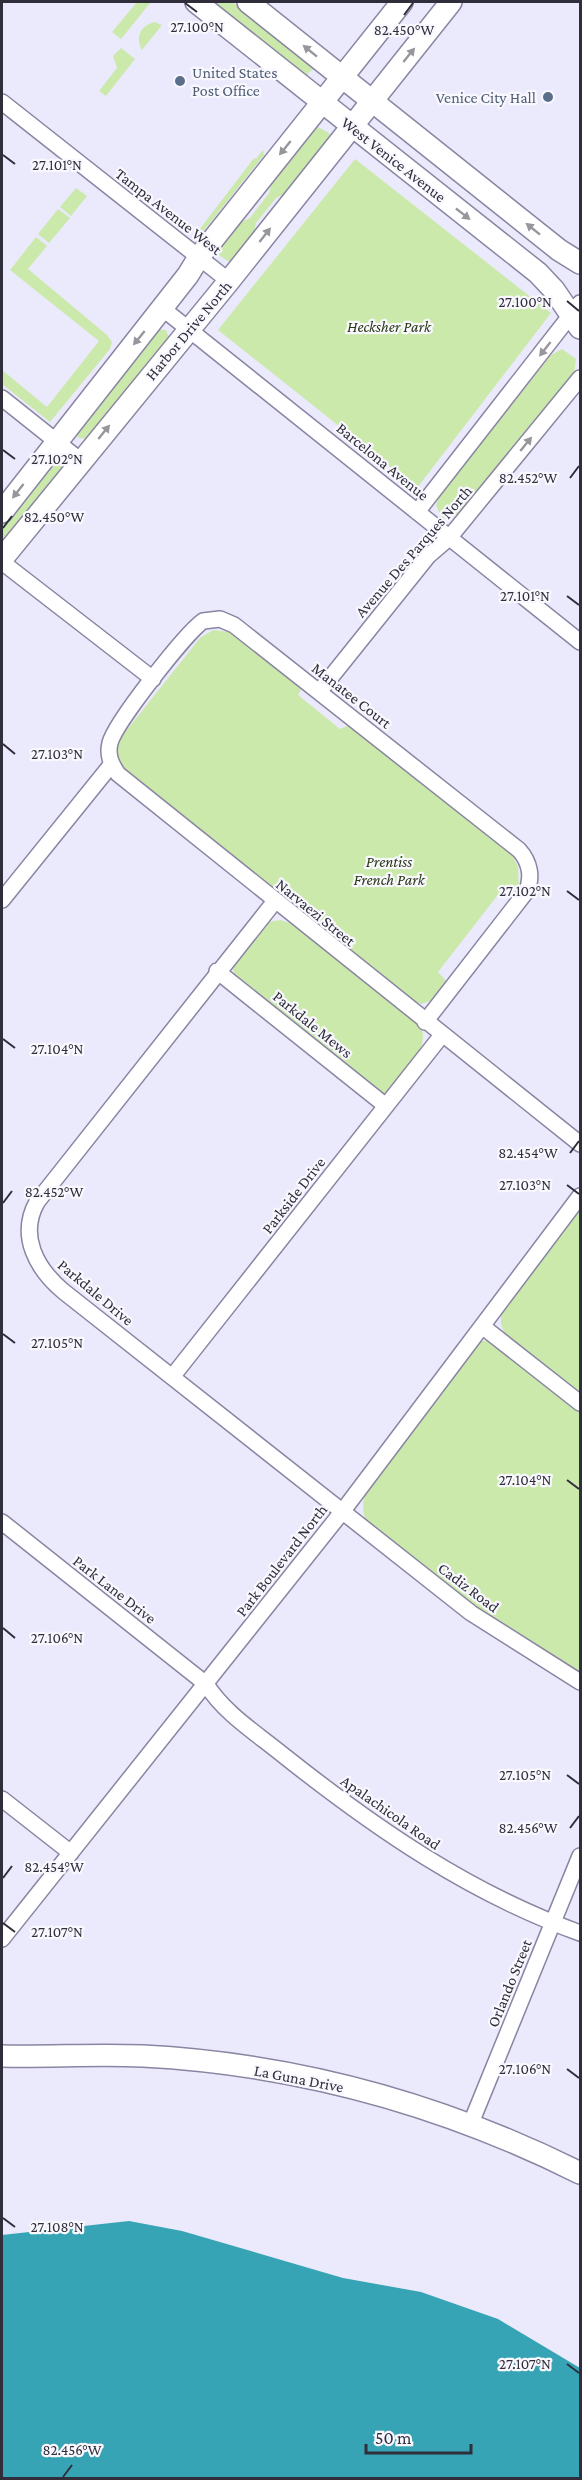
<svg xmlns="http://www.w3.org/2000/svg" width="582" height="2480" font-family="'Crimson Pro',serif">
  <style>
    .green { fill: #cbe9ab }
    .water { fill: #36a4b4 }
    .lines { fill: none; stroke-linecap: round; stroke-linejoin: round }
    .street-casing { stroke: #8985a2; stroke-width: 18 }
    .secondary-casing { stroke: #8985a2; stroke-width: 24 }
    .street { stroke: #fff; stroke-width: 15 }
    .secondary { stroke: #fff; stroke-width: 21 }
    .oneway { fill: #98969c }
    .ticks { fill: none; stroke: #302e3a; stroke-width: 2 }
    .service-dot { fill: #5c6f8a; stroke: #f9f8ff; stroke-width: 2 }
    .labels { text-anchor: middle; stroke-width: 4.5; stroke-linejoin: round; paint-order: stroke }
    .service-label { font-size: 16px; fill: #4e5e75; stroke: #f9f8ff; text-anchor: start }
    .street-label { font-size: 16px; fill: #302e3a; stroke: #f9f8ff }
    .park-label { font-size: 16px; font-style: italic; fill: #283814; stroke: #f9f8ff }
    .ticks-label { font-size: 15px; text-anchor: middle; fill: #302e3a; stroke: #f9f8ff; stroke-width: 4.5; stroke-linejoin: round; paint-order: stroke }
  </style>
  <rect width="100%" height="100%" fill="#ebe9fc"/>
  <path class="green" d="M 137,2 L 151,2 L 121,39 L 112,32 Z
    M 207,2 L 232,2 L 316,68 L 309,72 L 306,80 Z
    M 154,22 L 162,25 L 142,50 C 135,38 140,26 154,22 Z
    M 121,48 L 135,59 L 106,96 L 99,91 L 117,68 L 113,56 Z
    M 316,126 L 329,133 L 331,139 L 290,191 L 276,198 L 256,223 L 253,238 L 231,263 L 217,254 L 218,248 L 237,224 L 250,218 L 269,193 L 273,178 Z
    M 263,150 L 264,155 L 202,233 L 193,238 L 254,158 L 256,159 Z
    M 355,159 L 551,313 L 417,488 L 218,330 Z
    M 76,188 L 87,196 L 71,216 L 60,207 Z
    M 58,209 L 70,218 L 49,243 L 38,234 Z
    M 36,237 L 47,246 L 28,269 L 107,335 L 112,342 L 110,349 L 50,422 L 2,384 L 2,370 L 47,407 L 99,341 L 10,270 Z
    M 157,329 L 166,330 L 169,338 L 88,439 L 79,438 L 75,433 Z
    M 562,349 L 576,359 L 574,374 L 460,513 L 446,519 L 441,517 L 436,505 L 441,494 L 551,355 Z
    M 58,455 L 64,457 L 67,465 L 2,550 L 2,523 L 54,457 Z
    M 213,630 L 229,632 L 237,638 L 298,685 L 301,690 L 298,695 L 340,729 L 350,725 L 512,854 L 518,867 L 519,886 L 504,887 L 438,972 L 447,982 L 433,1000 L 421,1004 L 405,995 L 128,775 L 117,761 L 118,741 L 200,638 Z
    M 281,920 L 294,925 L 421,1027 C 431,1051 400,1077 386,1095 L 380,1094 L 235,978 L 232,964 L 262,927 L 268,922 Z
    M 580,1207 L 580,1395 L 505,1335 L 501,1324 L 501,1311 Z
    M 480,1341 L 489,1341 L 499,1348 L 580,1411 L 580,1675 L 490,1619 L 366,1521 C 362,1509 362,1501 367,1490 Z"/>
  <path class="water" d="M 129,2221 L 182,2231 L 343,2278 L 421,2292 L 498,2319 L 580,2368 L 580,2478 L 2,2478 L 2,2235 Z"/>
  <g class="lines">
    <defs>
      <path id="street" d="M 2,102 L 229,281
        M 162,308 L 580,642
        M 2,398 L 81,461
        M 417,512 L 580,303
        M 2,562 L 153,679
        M 319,692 L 428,556 L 449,538 L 580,378
        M 2,900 L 111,765
        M 275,901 L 37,1202 C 18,1236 37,1269 63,1291 L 471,1613 L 580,1682
        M 217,971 L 386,1106
        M 425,1022 L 526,892 C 533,878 530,862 519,850 L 234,625 L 220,619 L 203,621 C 185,634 115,723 110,743 C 107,755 111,764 118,774 L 580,1144
        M 482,1326 L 580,1403
        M 172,1377 L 442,1035
        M 2,1522 L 206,1684 C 224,1713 256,1733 283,1755 C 375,1828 469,1893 580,1933
        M 2,1799 L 71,1853
        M 2,1939 L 342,1512 L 580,1196
        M 471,2123 L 580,1856"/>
      <path id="secondary" d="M 196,2 L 538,273 L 554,290 L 580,328
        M 248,2 L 559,250 L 580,263
        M 2,512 L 188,275 L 199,257 L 402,2
        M 2,559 L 229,281 L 451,2
        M 2,2056 C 49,2057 96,2054 143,2056 C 296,2064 444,2105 580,2173"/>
    </defs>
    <use href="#street" class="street-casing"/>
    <use href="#secondary" class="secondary-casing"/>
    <use href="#street" class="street"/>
    <use href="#secondary" class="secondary"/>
  </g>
  <defs><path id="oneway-solid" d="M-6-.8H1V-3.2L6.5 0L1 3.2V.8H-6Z" transform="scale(1.5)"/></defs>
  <g class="oneway">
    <use href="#oneway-solid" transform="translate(310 51) rotate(-141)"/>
    <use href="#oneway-solid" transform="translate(409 55) rotate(-51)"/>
    <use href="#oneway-solid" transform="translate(285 148) rotate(129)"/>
    <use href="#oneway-solid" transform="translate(463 214) rotate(38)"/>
    <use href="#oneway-solid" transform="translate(533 229) rotate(-141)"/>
    <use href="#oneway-solid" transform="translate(265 235) rotate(-52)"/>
    <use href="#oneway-solid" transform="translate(139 338) rotate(129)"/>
    <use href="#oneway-solid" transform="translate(545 349) rotate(128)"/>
    <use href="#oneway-solid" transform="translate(104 432) rotate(-51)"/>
    <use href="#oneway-solid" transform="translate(526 444) rotate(-51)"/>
    <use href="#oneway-solid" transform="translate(18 491) rotate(128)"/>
  </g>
  <path class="ticks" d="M 185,3 L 197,12M 404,15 L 413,3M 3,155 L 15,164M 567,301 L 579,311M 3,450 L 15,459M 570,478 L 579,466M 3,528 L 12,516M 567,596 L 579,605M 3,744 L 15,754M 567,891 L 579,900M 3,1039 L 15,1048M 570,1153 L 579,1141M 567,1185 L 579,1194M 3,1203 L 12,1191M 3,1334 L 15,1343M 567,1480 L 579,1489M 3,1628 L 15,1638M 567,1775 L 579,1784M 570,1828 L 579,1816M 3,1878 L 12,1866M 3,1923 L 15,1932M 567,2069 L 579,2078M 3,2218 L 15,2227M 567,2364 L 579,2373M 63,2477 L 72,2465"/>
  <g class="service-dot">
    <circle cx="180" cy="81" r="6"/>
    <circle cx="548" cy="97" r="6"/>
  </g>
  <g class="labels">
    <g class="service-label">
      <text x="192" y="78">United States<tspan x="192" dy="18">Post Office</tspan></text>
      <text x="536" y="103" text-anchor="end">Venice City Hall</text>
    </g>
    <g class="street-label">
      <text transform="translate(394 159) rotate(38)" y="6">West Venice Avenue</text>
      <text transform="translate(169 211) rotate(38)" y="6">Tampa Avenue West</text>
      <text transform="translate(188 330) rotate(-50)" y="6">Harbor Drive North</text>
      <text transform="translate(383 461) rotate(39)" y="6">Barcelona Avenue</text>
      <text transform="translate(413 551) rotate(-49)" y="6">Avenue Des Parques North</text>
      <text transform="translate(352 695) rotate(38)" y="6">Manatee Court</text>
      <text transform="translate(316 912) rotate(39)" y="6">Narvaezi Street</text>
      <text transform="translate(313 1024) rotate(39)" y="6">Parkdale Mews</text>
      <text transform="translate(293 1195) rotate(-52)" y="6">Parkside Drive</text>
      <text transform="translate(96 1292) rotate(40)" y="6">Parkdale Drive</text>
      <text transform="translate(281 1560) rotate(-52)" y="6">Park Boulevard North</text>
      <text transform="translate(469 1587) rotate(37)" y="6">Cadiz Road</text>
      <text transform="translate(115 1589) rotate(38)" y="6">Park Lane Drive</text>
      <text transform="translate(391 1812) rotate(35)" y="6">Apalachicola Road</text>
      <text transform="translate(509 1983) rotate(-68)" y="6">Orlando Street</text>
      <text transform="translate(299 2078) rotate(11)" y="6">La Guna Drive</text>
    </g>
    <g class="park-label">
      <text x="389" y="332">Hecksher Park</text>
      <text x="389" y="867">Prentiss<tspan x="389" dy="18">French Park</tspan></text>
    </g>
  </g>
  <g class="ticks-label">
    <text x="197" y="32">27.100°N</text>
    <text x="404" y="35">82.450°W</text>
    <text x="57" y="170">27.101°N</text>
    <text x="525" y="307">27.100°N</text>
    <text x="57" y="464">27.102°N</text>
    <text x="528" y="483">82.452°W</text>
    <text x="54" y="522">82.450°W</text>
    <text x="525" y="601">27.101°N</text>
    <text x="57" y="759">27.103°N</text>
    <text x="525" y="896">27.102°N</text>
    <text x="57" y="1054">27.104°N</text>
    <text x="528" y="1158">82.454°W</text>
    <text x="525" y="1190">27.103°N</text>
    <text x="54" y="1197">82.452°W</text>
    <text x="57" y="1348">27.105°N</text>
    <text x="525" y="1485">27.104°N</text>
    <text x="57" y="1643">27.106°N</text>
    <text x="525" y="1780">27.105°N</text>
    <text x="528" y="1833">82.456°W</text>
    <text x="54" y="1872">82.454°W</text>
    <text x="57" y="1937">27.107°N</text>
    <text x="525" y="2074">27.106°N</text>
    <text x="57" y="2232">27.108°N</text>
    <text x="525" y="2369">27.107°N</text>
    <text x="72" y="2455">82.456°W</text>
  </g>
  <rect width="582" height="2480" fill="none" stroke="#302e3a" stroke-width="6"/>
  <path d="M366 2444v9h105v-9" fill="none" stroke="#302e3a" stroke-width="3"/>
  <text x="375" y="2444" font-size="18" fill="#302e3a" stroke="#f9f8ff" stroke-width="4.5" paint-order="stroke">50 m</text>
</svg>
